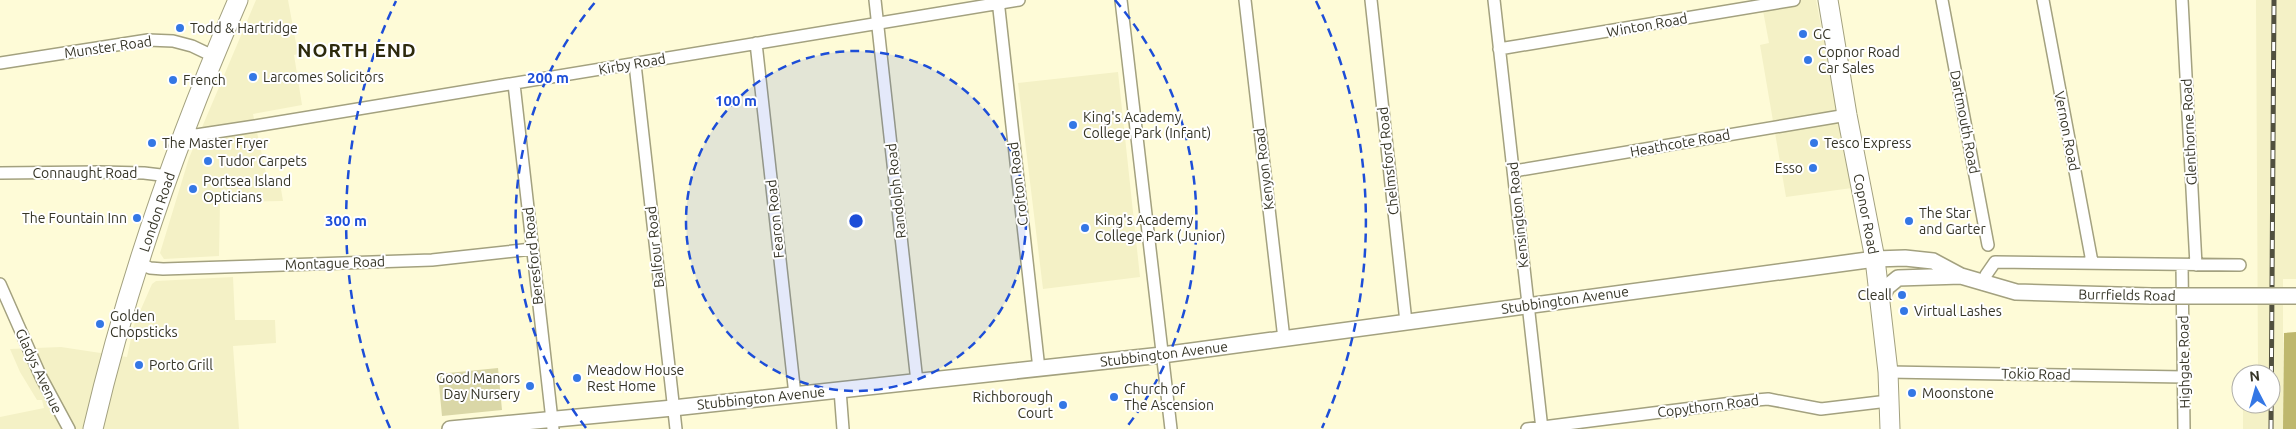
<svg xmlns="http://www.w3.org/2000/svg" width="2296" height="429" font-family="Ubuntu,sans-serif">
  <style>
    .built { fill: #f4f1c6 }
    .green { fill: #dad7a7 }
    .forest { fill: #beb76d }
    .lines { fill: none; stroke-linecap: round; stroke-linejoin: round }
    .minor-casing { stroke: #a3a17f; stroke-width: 14 }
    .tertiary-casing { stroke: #a3a17f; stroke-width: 18 }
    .primary-casing { stroke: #a3a17f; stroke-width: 21 }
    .minor { stroke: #fff; stroke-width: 11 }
    .tertiary { stroke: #fff; stroke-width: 15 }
    .primary { stroke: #fff; stroke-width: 19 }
    .rail-casing { stroke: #51503f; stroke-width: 5 }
    .rail { stroke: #fff; stroke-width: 3; stroke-dasharray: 9; stroke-linecap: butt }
    .tertiary-bridge-casing { stroke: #a3a17f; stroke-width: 18; stroke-linecap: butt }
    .tertiary-bridge { stroke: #fff; stroke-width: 15 }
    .ring { fill: none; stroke: #1d4ed8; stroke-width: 2.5; stroke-dasharray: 9 6 }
    .poi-dot { fill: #3477e5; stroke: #fff; stroke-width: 2 }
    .labels { text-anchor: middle; stroke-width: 4; stroke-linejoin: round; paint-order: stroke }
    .street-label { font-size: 14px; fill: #363527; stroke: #fff }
    .poi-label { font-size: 14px; fill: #363527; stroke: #fff; text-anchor: start }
    .district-label { font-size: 19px; font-weight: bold; letter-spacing: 1px; fill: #2d2a0c; stroke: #fff }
    .centre { fill: #1d4ed8; stroke: #fff; stroke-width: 2.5 }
    .ring-label { font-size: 15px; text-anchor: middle; font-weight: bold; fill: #1d4ed8; stroke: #fff; stroke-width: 4; stroke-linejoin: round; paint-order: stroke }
  </style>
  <rect width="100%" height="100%" fill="#fefbd7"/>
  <path class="built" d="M 256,0 L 288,0 L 298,54 L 294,55 L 302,105 L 253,114 L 267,178 L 279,177 L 283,201 L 220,202 L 219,256 L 164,259 L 160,253 L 189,158 Z
    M 1761,0 L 1816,0 L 1852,188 L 1786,197 L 1760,45 L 1769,43 Z
    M 2256,0 L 2296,0 L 2296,279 L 2283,279 L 2283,429 L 2243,429 L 2243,404 L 2271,404 L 2271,374 L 2242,374 L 2242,368 L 2258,368 Z
    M 1118,72 L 1140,277 L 1043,289 L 1018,83 Z
    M 233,277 L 235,320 L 275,320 L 276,343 L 233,346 L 239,429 L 0,429 L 0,417 L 44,408 L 42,400 L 37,400 L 20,372 L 10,349 L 61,347 L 127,357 L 134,325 L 152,284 L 156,281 Z"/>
  <path class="green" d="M 498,368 L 502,410 L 442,416 L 438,374 Z"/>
  <path class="forest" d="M 2296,332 L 2296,429 L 2283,429 L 2284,333 Z"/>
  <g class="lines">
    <defs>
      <path id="minor" d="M 875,0 L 917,382
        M 998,0 L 1039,369
        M 1121,0 L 1171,429
        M 1245,0 L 1284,339
        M 1371,0 L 1406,322
        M 1494,0 L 1542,429
        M 1942,0 L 1988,245
        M 2043,0 L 2092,262
        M 2182,0 L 2196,265
        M 756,43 L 795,395
        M 1499,49 L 1794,0
        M 0,63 L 148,40 L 173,41 L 192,46 L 213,56
        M 635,64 L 676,429
        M 514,84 L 553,429
        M 186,132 L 196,135 L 255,126 L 1019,0
        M 1514,171 L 1847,115
        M 0,173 L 99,172 L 144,173 L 169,176
        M 139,263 L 150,268 L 163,269 L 432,260 L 532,249
        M 2182,265 L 2184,429
        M 0,284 L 41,377 L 69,429
        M 1983,284 L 1986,275 L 1995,262 L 2240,265
        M 1888,372 L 2184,377
        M 840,390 L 843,429
        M 1527,429 L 1756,400 L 1768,399 L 1821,409 L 1888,401"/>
      <path id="tertiary" d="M 1880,301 L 1887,287 L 1898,278 L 1961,276
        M 450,429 L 673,408 L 1162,355 L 1875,259 L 1905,258 L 1933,261 L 1961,276 L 2016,292 L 2151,296"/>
      <path id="primary" d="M 1828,0 L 1847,115 L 1875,259 L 1888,372 L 1890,429
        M 93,429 C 127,283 178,138 238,0"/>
    </defs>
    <use href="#minor" class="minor-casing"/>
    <use href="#tertiary" class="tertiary-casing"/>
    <use href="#primary" class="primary-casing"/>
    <use href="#minor" class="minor"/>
    <use href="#tertiary" class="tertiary"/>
    <use href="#primary" class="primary"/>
    <defs>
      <path id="rail" d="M 2271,429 L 2274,0"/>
    </defs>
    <use href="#rail" class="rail-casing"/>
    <use href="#rail" class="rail"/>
    <defs>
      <path id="tertiary-bridge" d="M 2151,296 L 2296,296"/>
    </defs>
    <use href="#tertiary-bridge" class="tertiary-bridge-casing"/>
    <use href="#tertiary-bridge" class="tertiary-bridge"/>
  </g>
  <circle cx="856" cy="221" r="170" fill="#1d4ed8" fill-opacity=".12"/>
  <g class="ring">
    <circle cx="856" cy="221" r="170"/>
    <path d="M586 428A340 340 0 0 1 597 0M1115 0A340 340 0 0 1 1126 428"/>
    <path d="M390 428A510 510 0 0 1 396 1M1316 1A510 510 0 0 1 1322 428"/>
  </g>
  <g class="poi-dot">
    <circle cx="180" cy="28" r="5"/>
    <circle cx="1803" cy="34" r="5"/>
    <circle cx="1808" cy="60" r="5"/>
    <circle cx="253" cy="77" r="5"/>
    <circle cx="173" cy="80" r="5"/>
    <circle cx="1073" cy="125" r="5"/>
    <circle cx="152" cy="143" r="5"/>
    <circle cx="1814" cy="143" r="5"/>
    <circle cx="208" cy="161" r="5"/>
    <circle cx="1813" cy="168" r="5"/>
    <circle cx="193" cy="189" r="5"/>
    <circle cx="137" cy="218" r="5"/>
    <circle cx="1909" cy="221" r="5"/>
    <circle cx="1085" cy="228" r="5"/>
    <circle cx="1902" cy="295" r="5"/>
    <circle cx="1904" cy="311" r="5"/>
    <circle cx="100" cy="324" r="5"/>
    <circle cx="139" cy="365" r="5"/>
    <circle cx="577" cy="378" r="5"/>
    <circle cx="530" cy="386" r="5"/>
    <circle cx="1912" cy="393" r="5"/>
    <circle cx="1114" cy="397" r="5"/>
    <circle cx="1063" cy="405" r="5"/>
  </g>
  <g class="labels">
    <g class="street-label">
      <text transform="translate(1647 25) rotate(-10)" y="5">Winton Road</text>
      <text transform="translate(108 47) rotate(-8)" y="5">Munster Road</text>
      <text transform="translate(632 64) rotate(-10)" y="5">Kirby Road</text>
      <text transform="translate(1965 122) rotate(79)" y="5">Dartmouth Road</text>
      <text transform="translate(2067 131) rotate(79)" y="5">Vernon Road</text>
      <text transform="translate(2189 132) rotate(-93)" y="5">Glenthorne Road</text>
      <text transform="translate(1680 143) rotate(-10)" y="5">Heathcote Road</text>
      <text transform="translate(1388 161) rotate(-96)" y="5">Chelmsford Road</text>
      <text transform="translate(1264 169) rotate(-97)" y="5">Kenyon Road</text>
      <text x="85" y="178">Connaught Road</text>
      <text transform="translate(1018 184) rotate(-97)" y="5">Crofton Road</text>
      <text transform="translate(896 191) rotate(-96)" y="5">Randolph Road</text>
      <text transform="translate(157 212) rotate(-71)" y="5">London Road</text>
      <text transform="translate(1866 214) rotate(79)" y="5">Copnor Road</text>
      <text transform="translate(1518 215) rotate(-96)" y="5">Kensington Road</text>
      <text transform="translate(775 219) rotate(-96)" y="5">Fearon Road</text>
      <text transform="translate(655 247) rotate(-96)" y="5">Balfour Road</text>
      <text transform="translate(533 256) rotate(-96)" y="5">Beresford Road</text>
      <text transform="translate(335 263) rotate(-2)" y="5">Montague Road</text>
      <text transform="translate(2127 295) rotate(1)" y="5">Burrfields Road</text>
      <text transform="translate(1565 300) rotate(-8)" y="5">Stubbington Avenue</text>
      <text transform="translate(1164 354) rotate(-7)" y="5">Stubbington Avenue</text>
      <text transform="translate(2184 362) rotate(-91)" y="5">Highgate Road</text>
      <text transform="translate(39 371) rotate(65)" y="5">Gladys Avenue</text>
      <text transform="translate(2036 374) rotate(1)" y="5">Tokio Road</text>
      <text transform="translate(761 398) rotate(-6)" y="5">Stubbington Avenue</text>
      <text transform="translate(1708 406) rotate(-7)" y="5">Copythorn Road</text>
    </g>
    <g class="poi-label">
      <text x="190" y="33">Todd &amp; Hartridge</text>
      <text x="1813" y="39">GC</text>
      <text x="1818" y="57">Copnor Road<tspan x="1818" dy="16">Car Sales</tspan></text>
      <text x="263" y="82">Larcomes Solicitors</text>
      <text x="183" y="85">French</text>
      <text x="1083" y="122">King's Academy<tspan x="1083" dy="16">College Park (Infant)</tspan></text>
      <text x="162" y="148">The Master Fryer</text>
      <text x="1824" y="148">Tesco Express</text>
      <text x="218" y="166">Tudor Carpets</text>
      <text x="1803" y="173" text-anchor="end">Esso</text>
      <text x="203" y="186">Portsea Island<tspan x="203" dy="16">Opticians</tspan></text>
      <text x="1919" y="218">The Star<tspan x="1919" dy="16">and Garter</tspan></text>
      <text x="127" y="223" text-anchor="end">The Fountain Inn</text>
      <text x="1095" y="225">King's Academy<tspan x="1095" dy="16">College Park (Junior)</tspan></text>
      <text x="1892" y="300" text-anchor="end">Cleall</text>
      <text x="1914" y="316">Virtual Lashes</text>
      <text x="110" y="321">Golden<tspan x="110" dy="16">Chopsticks</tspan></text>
      <text x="149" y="370">Porto Grill</text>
      <text x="587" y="375">Meadow House<tspan x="587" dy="16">Rest Home</tspan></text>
      <text x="520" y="383" text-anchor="end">Good Manors<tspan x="520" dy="16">Day Nursery</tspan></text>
      <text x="1124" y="394">Church of<tspan x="1124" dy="16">The Ascension</tspan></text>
      <text x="1922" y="398">Moonstone</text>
      <text x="1053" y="402" text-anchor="end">Richborough<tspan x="1053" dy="16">Court</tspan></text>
    </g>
    <g class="district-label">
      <text x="357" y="57">NORTH END</text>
    </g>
  </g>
  <circle cx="856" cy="221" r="8" class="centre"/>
  <g class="ring-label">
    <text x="548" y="83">200 m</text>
    <text x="736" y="106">100 m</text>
    <text x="346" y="226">300 m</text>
  </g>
  <g transform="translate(2256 389) rotate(354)"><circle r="24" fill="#ffffff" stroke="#afaea9"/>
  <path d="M0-4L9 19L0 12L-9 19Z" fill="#3477e5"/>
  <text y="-8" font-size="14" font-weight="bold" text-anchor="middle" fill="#363527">N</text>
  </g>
</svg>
